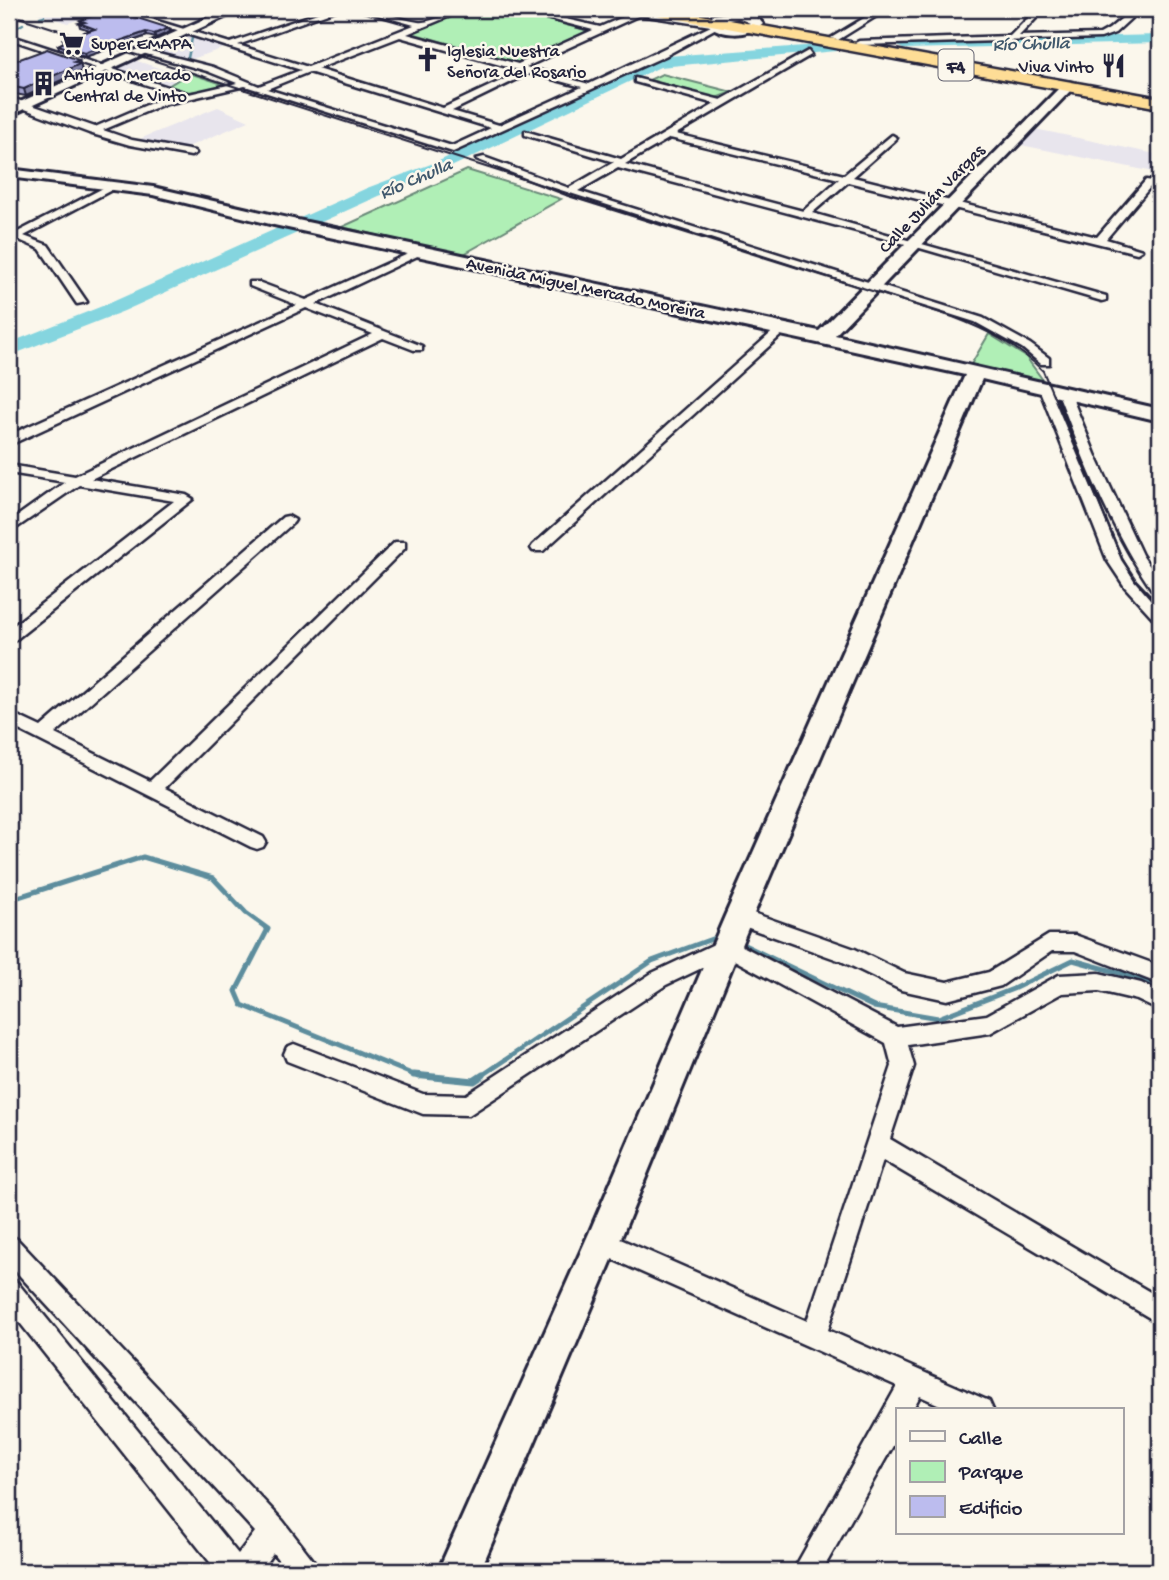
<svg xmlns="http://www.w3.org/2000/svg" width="1169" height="1580" font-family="'Gochi Hand',sans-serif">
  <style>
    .built { fill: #e8e5ed }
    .green { fill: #b0efb6; stroke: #698878; stroke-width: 2 }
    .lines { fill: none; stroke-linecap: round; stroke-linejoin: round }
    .stream-far2 { stroke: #5d8d9d; stroke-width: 2.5 }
    .stream-far1 { stroke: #5d8d9d; stroke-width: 5 }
    .stream { stroke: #5d8d9d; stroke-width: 7 }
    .river { fill: #85d5df; fill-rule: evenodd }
    .street-casing { stroke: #22223b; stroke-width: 5 }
    .secondary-casing { stroke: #22223b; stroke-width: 6 }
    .highway-casing { stroke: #22223b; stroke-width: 5 }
    .street { fill: #fbf7ec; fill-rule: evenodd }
    .secondary { fill: #fbf7ec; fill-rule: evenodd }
    .highway { fill: #fedd96; fill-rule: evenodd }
    .tram { stroke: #22223b; stroke-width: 2 }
    .wall { fill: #a2a2cd; stroke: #22223b; stroke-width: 2 }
    .shaded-wall { fill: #8484a7; stroke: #22223b; stroke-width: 2 }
    .building { fill: #bcbcee; stroke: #22223b; stroke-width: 2 }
    .labels { text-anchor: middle; stroke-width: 5; stroke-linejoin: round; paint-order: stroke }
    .far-poi-label { font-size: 18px; fill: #22223b; stroke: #fbf7ec; text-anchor: start }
    .far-street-label { font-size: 18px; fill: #22223b; stroke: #fbf7ec }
    .far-water-label { font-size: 19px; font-style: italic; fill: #40586c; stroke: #fbf7ec }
    .shield { fill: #fbf7ec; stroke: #636270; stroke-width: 2 }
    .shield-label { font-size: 19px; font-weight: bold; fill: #22223b }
  </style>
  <rect width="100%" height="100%" fill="#fbf7ec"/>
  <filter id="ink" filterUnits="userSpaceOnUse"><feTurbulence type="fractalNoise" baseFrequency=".0143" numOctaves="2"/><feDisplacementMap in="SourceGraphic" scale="14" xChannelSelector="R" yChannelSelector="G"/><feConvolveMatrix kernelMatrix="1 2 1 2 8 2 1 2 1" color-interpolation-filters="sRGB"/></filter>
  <g filter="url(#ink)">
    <path class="built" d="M 26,9 L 102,9 L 175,30 L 156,38 L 86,17 L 68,23 Z
      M 187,35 L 227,47 L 192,59 L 152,51 Z
      M 131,59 L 183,76 L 168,86 L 110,68 Z
      M 218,107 L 249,121 L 183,149 L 137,140 Z
      M 1035,129 L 1160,155 L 1160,165 L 1154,172 L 1021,145 Z"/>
    <path class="green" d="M 468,9 L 507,9 L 589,31 L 517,63 L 408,32 Z
      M 189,73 L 232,87 L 189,92 L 168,86 Z
      M 662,74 L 732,92 L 716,98 L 649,80 Z
      M 467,170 L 561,199 L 462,255 L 342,227 Z
      M 989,334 L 1026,357 L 1045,383 L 970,366 Z"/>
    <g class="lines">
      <path class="stream-far2" d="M 40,17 L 44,16
        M 9,32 L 23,24
        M 188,58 L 192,38"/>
      <path class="stream-far1" d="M 9,900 L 143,857 L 213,878 L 246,913 L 268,929 L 236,991 L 242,1005 L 419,1077
        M 738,942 L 874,1007 L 938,1018 L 1013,989 L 1073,960 L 1131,976 L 1160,989
        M 480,1077 L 652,961 L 717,937 L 722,938"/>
      <path class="stream" d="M 414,1075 L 474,1081 L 483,1075"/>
      <path class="river" d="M 1160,35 L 1160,43 L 903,49 L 896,45 L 903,41 Z
        M 831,44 L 836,45 L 836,51 L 660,67 L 451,167 L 379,196 L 124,311 L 9,356 L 9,343 L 110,303 L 367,188 L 439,161 L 650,61 L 668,56 Z"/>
      <defs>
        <path id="street" d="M 107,9 L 118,9 L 230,43 L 329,9 L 339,9 L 238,45 L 308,67 L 414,25 L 357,9 C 379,9 397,19 418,22 C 434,24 450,9 467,9 L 407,34 L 518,64 L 593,30 L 511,9 L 523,9 L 600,27 L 630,14 L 609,9 L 651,9 L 647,12 L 714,22 L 720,26 L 665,56 L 453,152 L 245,86 L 162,105 L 103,130 L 132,140 L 194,151 L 196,153 L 191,156 L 130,145 L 89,133 L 9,103 L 9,97 L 95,127 L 156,101 L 180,96 L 9,39 L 9,35 L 189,94 L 237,83 L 207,71 L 139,52 L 139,48 L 213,67 L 259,86 L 301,70 ZM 640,15 L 711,26 L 589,84 L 526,67 ZM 400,37 L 522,71 L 443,108 L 317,69 ZM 309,72 L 491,128 L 452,146 L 267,89 ZM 530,73 L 582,87 L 499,125 L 452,111 Z
          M 879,9 L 888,9 L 838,40 L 831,38 Z
          M 1037,9 L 1045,9 L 1019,36 L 1100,34 L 1109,29 L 1133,9 L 1141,9 L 1115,33 L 1101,38 L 859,45 L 855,43 L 859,41 L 1010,36 Z
          M 1150,9 L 1160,9 L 1160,12 L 1151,11 Z
          M 808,51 L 811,55 L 676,134 L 844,175 L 892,135 L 897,138 L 895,140 L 853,177 L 1097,237 L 1146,180 L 1160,182 L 1160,188 L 1151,186 L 1106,239 L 1142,250 L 1137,253 L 848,182 L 812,213 L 1106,296 L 1106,300 L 1102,301 L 913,246 L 618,168 L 578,191 L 983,318 L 1030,344 L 1049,358 L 1049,364 L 1041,364 L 1022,348 L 975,322 L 567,194 L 476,159 L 484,157 L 569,188 L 614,162 L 525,135 L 525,131 L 621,159 L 715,104 L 635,82 L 635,78 L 721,100 ZM 670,138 L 839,179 L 803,211 L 625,164 Z
          M 113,183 L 121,185 L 24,236 L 48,245 L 87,302 L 77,304 L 40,249 L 10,236 Z
          M 419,249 L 428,251 L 316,304 L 422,346 L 422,350 L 414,350 L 383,338 L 91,479 L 186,495 L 193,499 L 14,641 L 9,642 L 9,629 L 174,501 L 79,485 L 9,533 L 9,522 L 65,482 L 9,473 L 9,465 L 75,476 L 373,334 L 306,308 L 14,443 L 9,444 L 9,435 L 297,305 L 250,286 L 250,282 L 258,282 L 306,300 Z
          M 778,327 L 788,329 L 543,551 L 533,551 L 531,548 L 533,545 Z
          M 1045,384 L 1051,388 L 1121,560 L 1135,581 L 1160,607 L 1160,621 L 1155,620 L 1125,587 L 1107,560 L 1039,388 Z
          M 1064,389 L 1070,393 L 1095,454 L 1142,555 L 1160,581 L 1160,596 L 1155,594 C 1112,533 1085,463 1058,393 Z
          M 288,516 L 295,520 L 293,523 L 55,734 L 150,781 L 395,542 L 405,542 L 405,548 L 165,788 L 263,837 L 266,842 L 263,847 L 257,849 L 251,847 L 9,725 L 9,712 L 41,727 L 283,517 Z
          M 739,908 L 855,949 L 904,973 L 947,982 L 989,972 L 1049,935 L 1075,935 L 1160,966 L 1160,984 L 1075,951 L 1052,951 L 1001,986 L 947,1000 L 901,990 L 841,961 L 732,922 L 729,916 L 732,910 Z
          M 727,938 L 897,1027 L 987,1015 L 1059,975 L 1099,973 L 1141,983 L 1160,992 L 1160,1011 L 1137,1000 L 1099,991 L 1062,993 L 990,1033 L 908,1045 L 914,1066 L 890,1139 L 1160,1298 L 1160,1324 L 883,1160 L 828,1330 L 989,1401 L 993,1410 L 951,1410 L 920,1396 L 912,1410 L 898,1410 L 898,1437 L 822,1571 L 793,1571 L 897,1386 L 594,1251 L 590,1243 L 594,1235 L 602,1231 L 807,1321 L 892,1066 L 886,1043 L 727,956 L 666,985 L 469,1115 L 423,1114 L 287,1061 L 284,1054 L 287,1047 L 294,1044 L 423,1094 L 466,1095 L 652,973 Z
          M 9,1235 L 17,1239 L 283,1521 L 314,1561 L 318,1571 L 287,1571 L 273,1553 L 260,1571 L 217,1571 L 9,1309 L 9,1278 L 17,1282 L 238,1554 L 255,1532 L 9,1264 Z"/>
        <path id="secondary" d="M 227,9 L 242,9 L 9,116 L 9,107 Z
          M 738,12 L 756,16 L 763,24 C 748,37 721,37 706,23 L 713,15 ZM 738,18 L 750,23 L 734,27 L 719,22 Z
          M 1068,82 L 1072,83 L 1072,89 L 835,335 L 1160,409 L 1160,421 L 982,379 L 753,916 L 614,1255 L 480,1571 L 438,1571 L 590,1231 L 725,916 L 965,375 L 274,225 L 153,195 L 9,177 L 9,169 L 153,187 L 274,215 L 819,331 L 1064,83 Z"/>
        <path id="highway" d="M 639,9 L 668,9 L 1160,98 L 1160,108 L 646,13 Z"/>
      </defs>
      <use href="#street" class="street-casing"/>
      <use href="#secondary" class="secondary-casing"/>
      <use href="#highway" class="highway-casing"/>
      <use href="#street" class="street"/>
      <use href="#secondary" class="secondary"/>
      <use href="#highway" class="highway"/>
      <path class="tram" d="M 9,14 L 953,317 C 987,330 1017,345 1043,371 L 1122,558 L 1135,580 L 1160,609"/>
    </g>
    <path class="wall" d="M 85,13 L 170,32 L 156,38 L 147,36 L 85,57 L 59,49 L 58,45 L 64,42 L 63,39 L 90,30 L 80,27 L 79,23 L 81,23 L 80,20 L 87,18 Z
      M 79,60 L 82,71 L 26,96 L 9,93 L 9,63 Z"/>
    <path class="shaded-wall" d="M 169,28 L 170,32 L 156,38 L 154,34 Z
      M 146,32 L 147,36 L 85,57 L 84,53 Z
      M 79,60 L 82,71 L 26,96 L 24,89 Z"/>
    <path class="building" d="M 101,9 L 109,9 L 169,28 L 154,34 L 146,32 L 84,53 L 58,45 L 67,41 L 63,39 L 95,29 L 79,23 L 85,22 L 80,20 L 93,16 L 85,13 Z
      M 47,49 L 79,60 L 74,62 L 80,64 L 24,89 L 9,86 L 9,63 Z"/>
  </g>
  <defs>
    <symbol id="supermarket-bare" viewBox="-9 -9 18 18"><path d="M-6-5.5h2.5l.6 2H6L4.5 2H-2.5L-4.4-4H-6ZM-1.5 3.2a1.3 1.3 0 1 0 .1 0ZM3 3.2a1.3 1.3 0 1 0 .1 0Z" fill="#22223b" stroke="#fbf7ec" stroke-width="2.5" paint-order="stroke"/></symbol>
    <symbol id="church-bare" viewBox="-9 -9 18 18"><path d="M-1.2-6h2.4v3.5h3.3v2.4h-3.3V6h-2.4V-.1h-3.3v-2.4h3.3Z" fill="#22223b" stroke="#fbf7ec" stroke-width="2.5" paint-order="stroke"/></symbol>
    <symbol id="restaurant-bare" viewBox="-9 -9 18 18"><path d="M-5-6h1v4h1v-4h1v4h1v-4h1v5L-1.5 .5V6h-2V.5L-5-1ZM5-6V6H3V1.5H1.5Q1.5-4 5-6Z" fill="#22223b" stroke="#fbf7ec" stroke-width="2.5" paint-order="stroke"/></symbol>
    <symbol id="building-bare" viewBox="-9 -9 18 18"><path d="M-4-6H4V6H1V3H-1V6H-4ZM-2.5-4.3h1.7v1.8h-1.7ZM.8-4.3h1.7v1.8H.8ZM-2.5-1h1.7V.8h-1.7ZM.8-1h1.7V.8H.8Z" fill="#22223b" stroke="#fbf7ec" stroke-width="2.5" paint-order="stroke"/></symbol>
  </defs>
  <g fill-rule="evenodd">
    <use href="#supermarket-bare" x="54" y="26" width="35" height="35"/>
    <use href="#church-bare" x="410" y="42" width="35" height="35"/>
    <use href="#restaurant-bare" x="1096" y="48" width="35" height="35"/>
    <use href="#building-bare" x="26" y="66" width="35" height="35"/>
  </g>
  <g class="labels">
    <g class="far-poi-label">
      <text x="91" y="49">Super EMAPA</text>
      <text x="447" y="56">Iglesia Nuestra<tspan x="447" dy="21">Señora del Rosario</tspan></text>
      <text x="1094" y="72" text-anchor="end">Viva Vinto</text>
      <text x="64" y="80">Antiguo Mercado<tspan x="64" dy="21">Central de Vinto</tspan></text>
    </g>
    <g class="far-street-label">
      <text transform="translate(931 198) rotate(-46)" y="6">Calle Julián Vargas</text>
      <text transform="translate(586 287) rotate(12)" y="6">Avenida Miguel Mercado Moreira</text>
    </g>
    <g class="far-water-label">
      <text transform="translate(1031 42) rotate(-1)" y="7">Río Chulla</text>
      <text transform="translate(415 177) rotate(-23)" y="7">Río Chulla</text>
    </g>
    <rect class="shield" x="938.5" y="49.5" width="35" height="31" rx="5"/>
    <g class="shield-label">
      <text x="956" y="72">F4</text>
    </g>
  </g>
  <rect width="1169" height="1580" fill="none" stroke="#fbf7ec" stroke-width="35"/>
  <rect x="18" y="18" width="1134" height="1545" fill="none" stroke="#22223b" stroke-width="2.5" filter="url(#ink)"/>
  <rect x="896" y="1408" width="228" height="126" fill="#fbf7ec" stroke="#a4a2a5" stroke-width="2"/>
  <rect x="910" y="1431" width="35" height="10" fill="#fbf7ec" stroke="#a4a2a5" stroke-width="2"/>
  <text x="959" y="1444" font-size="21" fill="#22223b">Calle</text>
  <rect x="910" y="1461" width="35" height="21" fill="#b0efb6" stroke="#a4a2a5" stroke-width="2"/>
  <text x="959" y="1478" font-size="21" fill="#22223b">Parque</text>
  <rect x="910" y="1496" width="35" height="21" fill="#bcbcee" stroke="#a4a2a5" stroke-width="2"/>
  <text x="959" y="1514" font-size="21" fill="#22223b">Edificio</text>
</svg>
